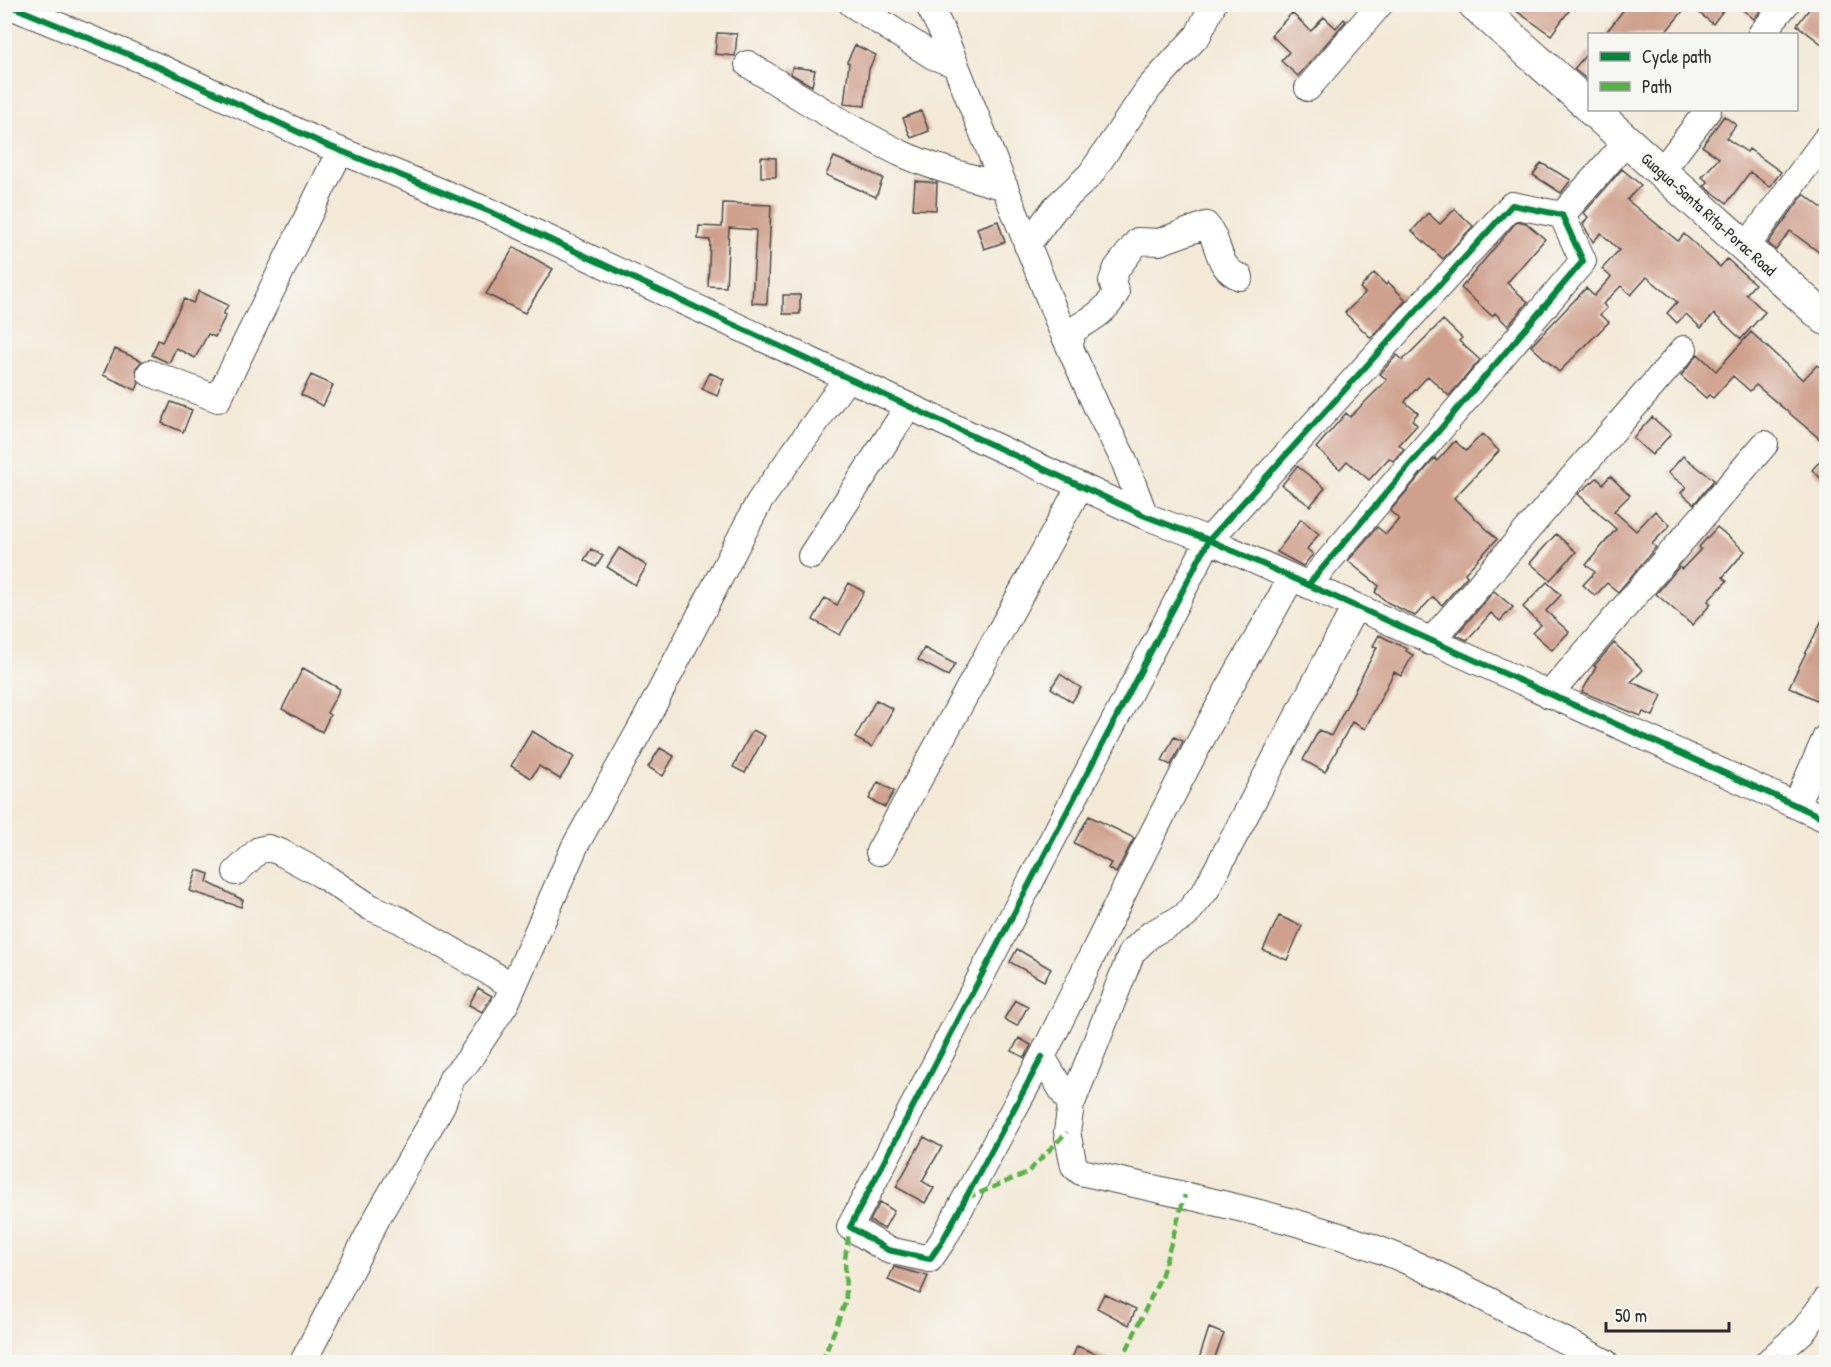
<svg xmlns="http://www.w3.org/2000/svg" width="1831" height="1367" font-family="'Patrick Hand',sans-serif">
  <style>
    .building { fill: #cfa08d }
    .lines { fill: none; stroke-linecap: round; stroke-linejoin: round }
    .minor-casing { stroke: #494845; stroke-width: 28 }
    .major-casing { stroke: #494845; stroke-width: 34 }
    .minor { stroke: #fff; stroke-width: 26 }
    .major { stroke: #fff; stroke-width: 32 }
    .quiet { stroke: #56b246; stroke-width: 4.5; stroke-dasharray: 9 4.5; stroke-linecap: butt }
    .cycleway-casing { stroke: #f6f6f2; stroke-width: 10 }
    .cycleway { stroke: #00873e; stroke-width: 6 }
    .labels { text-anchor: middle; stroke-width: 4.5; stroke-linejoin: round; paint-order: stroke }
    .street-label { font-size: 16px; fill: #2b2b2b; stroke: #f6f6f2 }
  </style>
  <rect width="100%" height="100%" fill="#f6f6f2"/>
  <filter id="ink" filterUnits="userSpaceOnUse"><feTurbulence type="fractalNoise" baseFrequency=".0167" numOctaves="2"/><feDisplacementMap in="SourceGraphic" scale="12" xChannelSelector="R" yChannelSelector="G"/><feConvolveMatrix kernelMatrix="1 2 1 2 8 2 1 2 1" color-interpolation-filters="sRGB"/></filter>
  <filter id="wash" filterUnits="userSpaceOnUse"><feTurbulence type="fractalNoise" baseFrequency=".008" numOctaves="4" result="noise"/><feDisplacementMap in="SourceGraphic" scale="24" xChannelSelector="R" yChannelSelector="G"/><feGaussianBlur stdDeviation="1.35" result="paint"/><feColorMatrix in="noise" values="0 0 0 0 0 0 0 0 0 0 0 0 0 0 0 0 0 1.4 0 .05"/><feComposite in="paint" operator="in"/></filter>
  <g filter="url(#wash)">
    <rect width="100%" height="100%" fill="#f3e9d6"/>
    <g id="blocks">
      <path class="building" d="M 1506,4 L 1574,4 L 1551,35 Z
        M 1628,4 L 1675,4 L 1683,11 L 1664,34 L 1605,34 Z
        M 1688,4 L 1728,4 L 1713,24 Z
        M 1736,4 L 1766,4 L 1754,19 Z
        M 1813,4 L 1827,4 L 1827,48 L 1797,25 Z
        M 1292,13 L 1311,31 L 1324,17 L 1336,28 L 1344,19 L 1346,21 L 1298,76 L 1281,61 L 1289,52 L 1271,35 Z
        M 717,33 L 737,34 L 735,56 L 715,54 Z
        M 855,45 L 876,55 L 869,69 L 865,106 L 844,104 L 849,63 L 847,62 Z
        M 1590,50 L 1590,82 L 1574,69 Z
        M 792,67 L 815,70 L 812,86 L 791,74 Z
        M 921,111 L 929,131 L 911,138 L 903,118 Z
        M 1724,116 L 1736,125 L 1726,138 L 1747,152 L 1749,149 L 1781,172 L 1770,187 L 1750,172 L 1727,203 L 1704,186 L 1708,182 L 1702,177 L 1719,158 L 1702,146 Z
        M 761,157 L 776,158 L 776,177 L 761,177 Z
        M 834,157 L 883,178 L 876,197 L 826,175 Z
        M 1541,163 L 1571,180 L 1561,193 L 1533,175 Z
        M 1622,169 L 1641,185 L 1627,200 L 1678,241 L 1684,234 L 1720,267 L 1727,259 L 1755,284 L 1746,294 L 1765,312 L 1741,339 L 1714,314 L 1701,328 L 1686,314 L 1677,323 L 1667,313 L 1677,302 L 1647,277 L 1631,295 L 1621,286 L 1603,304 L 1607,308 L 1600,315 L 1609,322 L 1559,372 L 1531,346 L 1586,288 L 1594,296 L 1611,277 L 1602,269 L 1619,250 L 1601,233 L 1593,242 L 1583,224 L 1588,217 L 1584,213 Z
        M 915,181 L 937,183 L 936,210 L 913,209 Z
        M 1804,194 L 1827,212 L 1827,258 L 1790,231 L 1776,250 L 1768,243 Z
        M 723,203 L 771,205 L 767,304 L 752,303 L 756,230 L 729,228 L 726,287 L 708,286 L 710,240 L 698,239 L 699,226 L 722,227 Z
        M 1455,209 L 1473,226 L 1443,259 L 1412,231 L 1428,213 L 1440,224 Z
        M 998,221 L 1005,242 L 984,249 L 977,228 Z
        M 1517,221 L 1526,223 L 1545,239 L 1507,283 L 1528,302 L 1508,326 L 1495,313 L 1492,316 L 1461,288 Z
        M 514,247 L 553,269 L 525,313 L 486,294 Z
        M 1374,273 L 1386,285 L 1388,282 L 1406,300 L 1371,338 L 1345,313 L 1365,293 L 1360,288 Z
        M 199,291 L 228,305 L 223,314 L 226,315 L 215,337 L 208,334 L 195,358 L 176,348 L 169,363 L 152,355 L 158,340 L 162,342 L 184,299 L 193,303 Z
        M 783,295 L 800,295 L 800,314 L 783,314 Z
        M 1443,320 L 1462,338 L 1459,341 L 1480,360 L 1449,396 L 1428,376 L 1407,399 L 1405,402 L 1418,413 L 1412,420 L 1417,425 L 1399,445 L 1404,449 L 1393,461 L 1389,458 L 1369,480 L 1347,461 L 1340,469 L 1316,448 L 1346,413 L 1350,417 L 1387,380 L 1380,374 L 1397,355 L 1403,360 Z
        M 1751,332 L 1803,380 L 1817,365 L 1827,373 L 1827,445 L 1756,385 L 1750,391 L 1733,376 L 1713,398 L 1709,395 L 1706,398 L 1681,376 L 1698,354 L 1716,371 Z
        M 115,349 L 142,361 L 136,368 L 139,383 L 136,390 L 103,375 Z
        M 710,373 L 724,379 L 717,396 L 702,389 Z
        M 311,375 L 333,385 L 323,406 L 301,395 Z
        M 171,402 L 192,410 L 183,432 L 162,423 Z
        M 1652,417 L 1671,434 L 1652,455 L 1633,438 Z
        M 1482,434 L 1499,451 L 1454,498 L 1497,539 L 1465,573 L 1467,576 L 1442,605 L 1433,597 L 1415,616 L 1387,602 L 1375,592 L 1379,586 L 1348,561 L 1377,527 L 1386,534 L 1399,519 L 1390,511 L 1435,458 L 1437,461 L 1455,441 L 1466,451 Z
        M 1827,453 L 1827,484 L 1812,470 Z
        M 1683,456 L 1714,480 L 1694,504 L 1681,493 L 1686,487 L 1668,473 Z
        M 1297,466 L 1325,488 L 1310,506 L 1282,485 Z
        M 1610,476 L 1630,495 L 1614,511 L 1636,531 L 1655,511 L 1670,525 L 1652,544 L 1656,547 L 1618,592 L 1607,583 L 1595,596 L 1583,585 L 1595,572 L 1586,565 L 1616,529 L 1578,494 L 1597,478 L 1603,484 Z
        M 1301,519 L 1319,534 L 1307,549 L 1313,554 L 1303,566 L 1277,552 Z
        M 1717,527 L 1745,551 L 1723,577 L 1727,581 L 1708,601 L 1711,604 L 1692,625 L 1656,594 L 1679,567 L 1682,569 L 1701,549 L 1699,547 Z
        M 1556,534 L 1576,552 L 1550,580 L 1530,563 Z
        M 619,548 L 647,566 L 635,585 L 607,567 Z
        M 591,549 L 603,556 L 596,567 L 584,560 Z
        M 1547,582 L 1561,595 L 1546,611 L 1569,632 L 1552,650 L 1533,633 L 1541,625 L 1523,607 Z
        M 849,583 L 864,592 L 840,635 L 813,620 L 825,598 L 837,605 Z
        M 1494,591 L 1513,607 L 1500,621 L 1491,613 L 1467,640 L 1456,635 Z
        M 1827,610 L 1827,705 L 1789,687 Z
        M 1379,635 L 1407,649 L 1406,651 L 1413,655 L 1401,676 L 1394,672 L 1365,729 L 1352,722 L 1325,772 L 1303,760 L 1319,730 L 1331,736 L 1377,647 L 1373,646 Z
        M 1614,643 L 1643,670 L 1631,682 L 1662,695 L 1653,716 L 1643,712 L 1641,716 L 1582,692 L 1596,667 L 1594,666 Z
        M 924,648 L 955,664 L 948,676 L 918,660 Z
        M 303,668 L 340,689 L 327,713 L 330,715 L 322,732 L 282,709 Z
        M 1060,674 L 1081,688 L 1072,702 L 1051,688 Z
        M 876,700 L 893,709 L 872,747 L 855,738 Z
        M 753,730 L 765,736 L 745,773 L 733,767 Z
        M 532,731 L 574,757 L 560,779 L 539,766 L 531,778 L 511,766 Z
        M 1174,737 L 1183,741 L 1171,765 L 1162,761 Z
        M 660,748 L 674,756 L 663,776 L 648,767 Z
        M 878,782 L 894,791 L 885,807 L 869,799 Z
        M 1089,816 L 1134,838 L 1116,873 L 1108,868 L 1111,863 L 1074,843 Z
        M 197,870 L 209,874 L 207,882 L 243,900 L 241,907 L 190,891 Z
        M 1279,916 L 1302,926 L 1287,960 L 1263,950 Z
        M 1017,949 L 1051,969 L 1044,981 L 1010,962 Z
        M 478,988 L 492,996 L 482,1012 L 469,1005 Z
        M 1015,1000 L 1028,1006 L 1017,1026 L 1004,1019 Z
        M 1019,1038 L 1031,1045 L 1025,1058 L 1012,1051 Z
        M 924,1137 L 942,1147 L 922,1181 L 934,1188 L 925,1203 L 896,1187 Z
        M 880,1202 L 894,1211 L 884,1229 L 870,1221 Z
        M 894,1267 L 928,1276 L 920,1294 L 888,1280 Z
        M 1104,1294 L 1136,1309 L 1129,1325 L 1097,1308 Z
        M 1209,1328 L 1224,1334 L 1213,1362 L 1198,1362 Z
        M 1077,1346 L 1116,1362 L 1082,1362 L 1072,1358 Z"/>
    </g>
  </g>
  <g filter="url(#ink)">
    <use href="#blocks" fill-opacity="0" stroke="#494845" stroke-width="1.5"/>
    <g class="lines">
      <defs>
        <path id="minor" d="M 6,4 L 159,67 L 324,144 L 493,213 L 1145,516 L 1209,540 L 1826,819
          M 852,4 L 933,56 L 954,64
          M 928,4 L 942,31 L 1061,328 L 1098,410 L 1123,458 L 1145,516
          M 1761,34 L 1786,4
          M 748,64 C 798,96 847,127 900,153 C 933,168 970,177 1005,187
          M 1308,88 L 1380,4
          M 1661,172 L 1708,110
          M 1562,215 L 1627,141
          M 1027,245 L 1055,208 L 1090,175 L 1149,88 L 1198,35 L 1213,4
          M 1746,247 L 1826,139
          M 1070,345 L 1073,330 C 1090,320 1107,311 1116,293 L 1112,281 L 1117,268 L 1138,241 L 1159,242 L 1206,225 C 1221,241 1215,268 1240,277
          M 150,373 L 218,399 L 340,151
          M 811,556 L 908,407
          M 1291,578 C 1275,609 1257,638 1240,668 C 1169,795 1107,927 1042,1057 L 1071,1105 L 1067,1132 L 1074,1166 L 1081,1172 C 1185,1196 1299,1217 1398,1257 C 1469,1287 1537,1327 1605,1362
          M 1430,642 L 1684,349
          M 1549,695 L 1765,444
          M 1796,805 L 1826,737
          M 879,852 L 1080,486
          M 236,872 L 259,850 L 268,848 L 280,852 L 322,875 L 370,907 L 400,920 L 513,986
          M 1042,1057 L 943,1240 L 930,1259 L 888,1250 L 850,1227 L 1209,540 L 1512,205 L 1562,215 L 1583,261 L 1308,585
          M 1071,1105 L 1132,952 L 1151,934 L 1185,916 L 1206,890 L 1355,607
          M 303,1362 L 377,1218 L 442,1105 L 452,1078 L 467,1062 L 506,1003 L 575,846 L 646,719 L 759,502 L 847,378
          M 1768,1362 L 1804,1330 L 1826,1300"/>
        <path id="major" d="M 1474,4 L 1590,107
          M 1592,110 L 1826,319"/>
      </defs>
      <use href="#minor" class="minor-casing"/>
      <use href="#major" class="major-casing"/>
      <use href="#minor" class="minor"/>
      <use href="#major" class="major"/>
      <path class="quiet" d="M 967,1198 L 1027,1173 L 1067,1132
        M 822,1362 L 846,1301 L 845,1258 L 850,1227
        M 1121,1362 L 1162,1274 L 1185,1195
        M 1774,1362 L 1780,1354"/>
      <defs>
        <path id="cycleway" d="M 6,4 L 159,67 L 324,144 L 493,213 L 1145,516 L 1209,540 L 1826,819
          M 1042,1057 L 943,1240 L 930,1259 L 888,1250 L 850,1227 L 1209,540 L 1512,205 L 1562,215 L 1583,261 L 1308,585"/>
      </defs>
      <use href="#cycleway" class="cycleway-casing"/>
      <use href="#cycleway" class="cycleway"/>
    </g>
  </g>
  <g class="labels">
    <g class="street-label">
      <text transform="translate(1709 214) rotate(42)" y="6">Guagua-Santa Rita-Porac Road</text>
    </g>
  </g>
  <rect width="1831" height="1367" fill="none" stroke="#f6f6f2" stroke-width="24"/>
  <rect x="1588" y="33" width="210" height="78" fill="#f6f6f2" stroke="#a5a5a2" stroke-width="1.5"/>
  <rect x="1600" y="52" width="30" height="9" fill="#00873e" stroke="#a5a5a2" stroke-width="1.5"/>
  <text x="1642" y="63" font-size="18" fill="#2b2b2b">Cycle path</text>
  <rect x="1600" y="82" width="30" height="9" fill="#56b246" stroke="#a5a5a2" stroke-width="1.5"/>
  <text x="1642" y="93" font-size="18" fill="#2b2b2b">Path</text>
  <path d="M1606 1322v9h123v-9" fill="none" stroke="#2b2b2b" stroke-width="3"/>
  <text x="1615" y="1322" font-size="18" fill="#2b2b2b" stroke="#f6f6f2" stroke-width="4.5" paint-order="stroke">50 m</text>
</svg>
